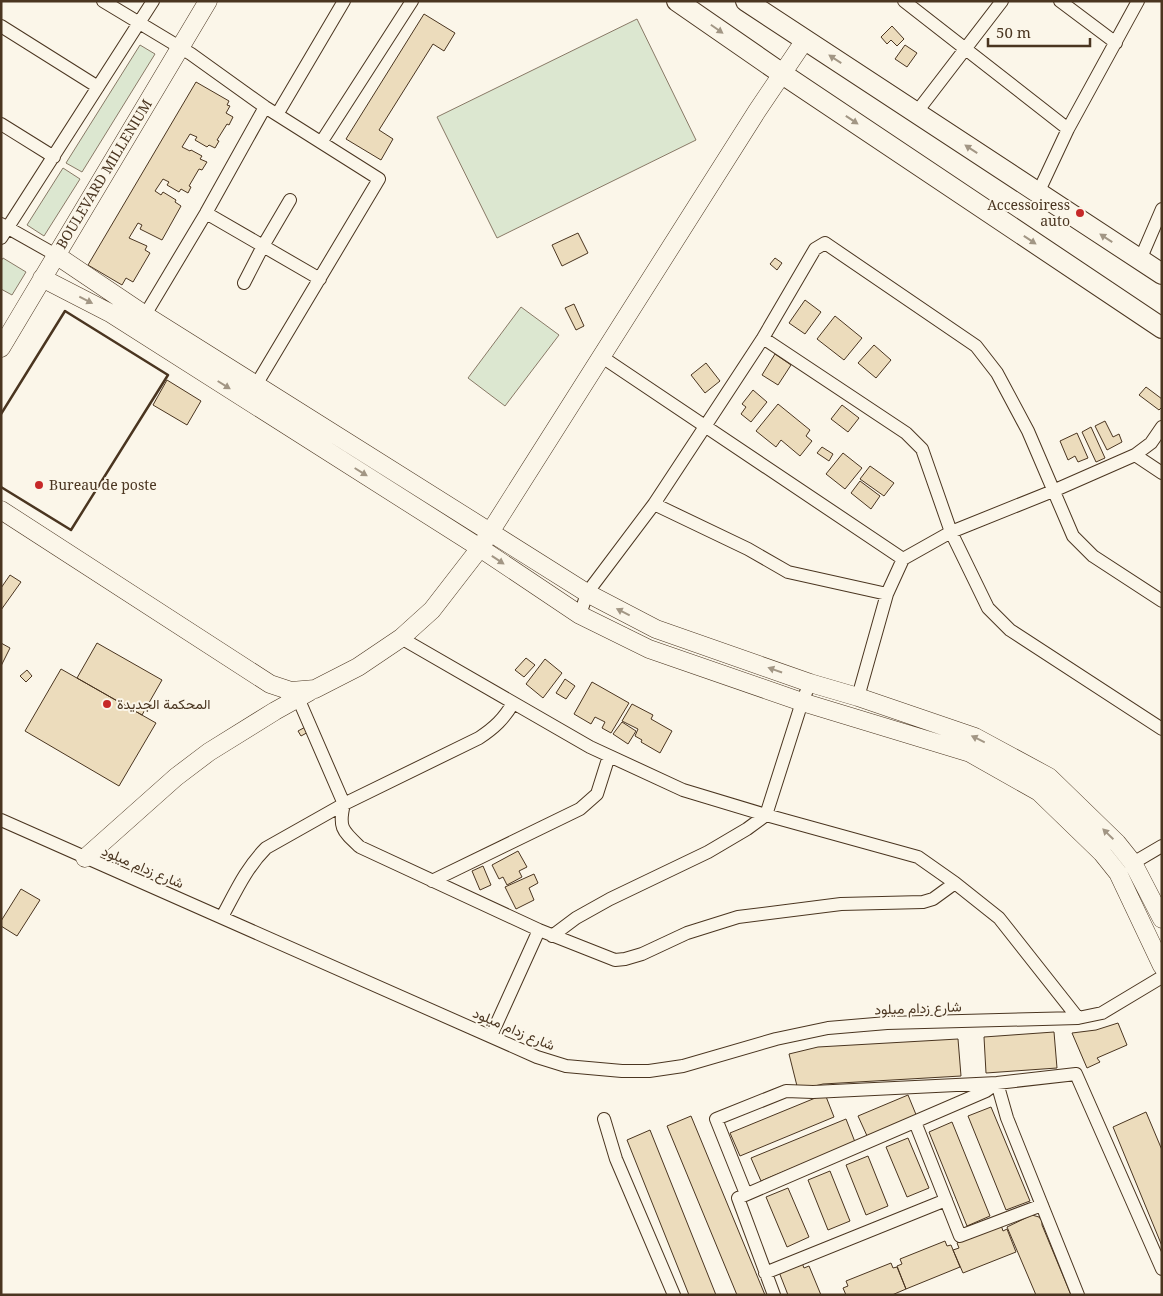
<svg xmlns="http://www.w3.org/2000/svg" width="1163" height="1296" font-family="'Noto Serif',Vazirmatn,serif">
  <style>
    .green { fill: #dce7d0; stroke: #887966 }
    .building { fill: #ecdcbc; stroke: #4a3520 }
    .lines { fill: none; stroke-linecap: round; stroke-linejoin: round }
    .street-casing { stroke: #4a3520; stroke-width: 14 }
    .secondary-casing { stroke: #4a3520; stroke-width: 19 }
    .primary-casing { stroke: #4a3520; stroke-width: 22 }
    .street { stroke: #fbf6e9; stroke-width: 12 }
    .secondary { stroke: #fbf6e9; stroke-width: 18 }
    .primary { stroke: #fbf6e9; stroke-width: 20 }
    .wall { stroke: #4a3520; stroke-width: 2.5 }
    .oneway { fill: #a29684 }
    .poi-dot { fill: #c62828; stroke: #fbf6e9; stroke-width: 2 }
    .labels { text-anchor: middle; stroke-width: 4; stroke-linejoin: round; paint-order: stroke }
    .street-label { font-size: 14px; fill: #4a3520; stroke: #fbf6e9 }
    .poi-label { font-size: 14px; fill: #4a3520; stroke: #fbf6e9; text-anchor: start }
  </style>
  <rect width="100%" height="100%" fill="#fbf6e9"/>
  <path class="green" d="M 637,19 L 696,140 L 497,238 L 437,117 Z
    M 140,45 L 155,54 L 82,172 L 66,163 Z
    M 63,168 L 80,179 L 44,236 L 27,225 Z
    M 3,258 L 26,272 L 12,295 L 1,289 L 1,261 Z
    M 521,307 L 559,335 L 505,406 L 468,378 Z"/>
  <path class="building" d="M 424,14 L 455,33 L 444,51 L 433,44 L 379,130 L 393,139 L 381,160 L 346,139 Z
    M 892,26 L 904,39 L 897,46 L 891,40 L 887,44 L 881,37 Z
    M 905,45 L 917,53 L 907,67 L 895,59 Z
    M 196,82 L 229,101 L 227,105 L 230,106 L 226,113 L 233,117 L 229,125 L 227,124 L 217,140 L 219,141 L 215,148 L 209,145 L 207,147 L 195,140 L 197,137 L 190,134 L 182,147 L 190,151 L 191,150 L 202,156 L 200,159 L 207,162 L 202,170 L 199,169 L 189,186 L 191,187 L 188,193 L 181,189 L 179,192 L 167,185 L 169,182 L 163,179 L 155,191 L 161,195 L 163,192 L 176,200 L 175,202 L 181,206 L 162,240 L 140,229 L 142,225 L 138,223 L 129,238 L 147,246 L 145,250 L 150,253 L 133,282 L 126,278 L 122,285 L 88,265 Z
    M 578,233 L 588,253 L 562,266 L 552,245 Z
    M 775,258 L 782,263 L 777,270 L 770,264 Z
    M 805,300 L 821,312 L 805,334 L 789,323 Z
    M 574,304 L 584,326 L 576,330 L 565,308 Z
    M 835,316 L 862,338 L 844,360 L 817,339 Z
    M 874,345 L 891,360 L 876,378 L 858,363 Z
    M 775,354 L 791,365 L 778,385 L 762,375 Z
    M 706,363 L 720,381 L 705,393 L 691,375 Z
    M 167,380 L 201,401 L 187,425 L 153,405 Z
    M 1146,387 L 1162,399 L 1162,407 L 1159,410 L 1139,395 Z
    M 753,390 L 767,402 L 751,422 L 741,414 L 746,407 L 742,404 Z
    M 778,404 L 810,430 L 806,436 L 812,441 L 800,456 L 781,440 L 776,447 L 756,431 Z
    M 842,405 L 859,418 L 848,432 L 831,419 Z
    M 1105,421 L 1113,437 L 1119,434 L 1122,442 L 1107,450 L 1095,426 Z
    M 1091,427 L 1105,458 L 1096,462 L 1082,432 Z
    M 1077,433 L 1088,458 L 1078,462 L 1075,456 L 1068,460 L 1060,441 Z
    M 822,447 L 833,454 L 829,461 L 817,453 Z
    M 843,453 L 862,468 L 845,489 L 826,474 Z
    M 870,466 L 894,483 L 884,496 L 860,479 Z
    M 860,481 L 880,496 L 871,509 L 851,493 Z
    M 10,575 L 21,582 L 1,610 L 1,588 Z
    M 1,643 L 10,648 L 1,666 Z
    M 97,643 L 162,680 L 142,715 L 77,678 Z
    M 526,658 L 535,665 L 524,677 L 515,670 Z
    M 545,659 L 562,673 L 543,698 L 526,684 Z
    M 61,669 L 156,723 L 119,786 L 25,731 Z
    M 27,670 L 32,676 L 26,682 L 20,676 Z
    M 565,679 L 575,686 L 566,699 L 556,693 Z
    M 592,682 L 629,703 L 611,733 L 602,728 L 605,722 L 595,717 L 591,724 L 574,714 Z
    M 632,704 L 653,715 L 651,719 L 672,731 L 660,753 L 641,742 L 642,740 L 635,736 L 638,729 L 622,721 Z
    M 622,722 L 636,731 L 628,744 L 613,734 Z
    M 309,725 L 312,730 L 301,736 L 298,731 Z
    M 518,851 L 527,867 L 519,871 L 522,877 L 507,885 L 503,877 L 499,879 L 492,865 Z
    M 483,866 L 491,885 L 480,890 L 472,871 Z
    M 534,874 L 538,883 L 529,888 L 534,900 L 516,909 L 505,887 Z
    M 21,889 L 40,900 L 17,936 L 1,926 L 1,921 Z
    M 1118,1023 L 1127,1045 L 1097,1058 L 1100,1062 L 1087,1068 L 1072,1033 L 1096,1030 Z
    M 1054,1032 L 1057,1068 L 986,1073 L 984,1037 Z
    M 958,1039 L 961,1076 L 823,1084 L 798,1090 L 789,1054 L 818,1047 Z
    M 825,1094 L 834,1117 L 740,1156 L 730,1133 Z
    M 908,1095 L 917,1117 L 868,1138 L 858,1116 Z
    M 991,1107 L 1030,1201 L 1006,1210 L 968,1116 Z
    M 1146,1112 L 1162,1150 L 1162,1246 L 1113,1127 Z
    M 691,1116 L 765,1295 L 737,1295 L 667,1126 Z
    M 846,1119 L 855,1142 L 761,1181 L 751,1158 Z
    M 952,1122 L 990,1216 L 967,1226 L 929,1132 Z
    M 650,1130 L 716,1295 L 689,1295 L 627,1140 Z
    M 908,1138 L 929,1188 L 907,1197 L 886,1147 Z
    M 868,1156 L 888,1206 L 866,1215 L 846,1165 Z
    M 830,1171 L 850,1221 L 828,1230 L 808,1180 Z
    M 788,1188 L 809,1237 L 787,1247 L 766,1197 Z
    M 1032,1215 L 1039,1217 L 1042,1221 L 1042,1225 L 1071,1295 L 1036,1295 L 1007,1227 Z
    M 1001,1225 L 1003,1231 L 1007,1229 L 1016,1252 L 963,1273 L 953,1250 L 959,1248 L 957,1243 Z
    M 945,1241 L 947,1246 L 951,1245 L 960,1267 L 906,1289 L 897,1266 L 902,1264 L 900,1259 Z
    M 802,1263 L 804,1268 L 809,1266 L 821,1295 L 788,1295 L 779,1272 Z
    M 891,1263 L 893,1268 L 897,1267 L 906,1289 L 892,1295 L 846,1295 L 843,1288 L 848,1286 L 846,1281 Z"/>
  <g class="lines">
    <defs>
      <path id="street" d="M 103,1 L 191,54 L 265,107 L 379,179 L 256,385
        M 904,1 L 1068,129
        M 1060,1 L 1116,43
        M 1,26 L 98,87
        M 278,113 L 344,1
        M 916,113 L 1002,1
        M 1,124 L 54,157
        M 322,141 L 412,1
        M 1038,193 L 1068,129 L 1138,1
        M 206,213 L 320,279
        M 1,224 L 56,255
        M 1,238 L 153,1
        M 1140,260 L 1162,209
        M 244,283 L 263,246 L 290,200
        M 145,315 L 206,213 L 265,107
        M 763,338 L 906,433 L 922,449 L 951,532 L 988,608 L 1010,630 L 1162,729
        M 602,357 L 903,559
        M 1135,455 L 1162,473
        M 654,504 L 748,549 L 788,572 L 887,594
        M 580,615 L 587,593 L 654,504 L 706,425 L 763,338 L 815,249 L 825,243 L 976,346 L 997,373 L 1028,431 L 1073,536 L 1093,556 L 1162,601
        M 401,638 L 590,747 L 683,790 L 766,815 L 918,857 L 955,883 L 999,918 L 1078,1018
        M 858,697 L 887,594 L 903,559 L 951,532 L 1053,491 L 1135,455 L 1151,443 L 1162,427
        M 298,698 L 344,804 C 338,828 343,831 360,847 L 539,930 L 615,960 L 625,959 L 642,954 L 687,933 L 738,917 L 841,904 L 923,902 L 933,899 L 955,883
        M 1,820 L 537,1057 L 566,1066 L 622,1071 L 649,1071 L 683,1066 L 776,1039 L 828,1028 L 887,1023 L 1078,1018 L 1102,1013 L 1162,977
        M 1133,863 L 1162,846
        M 432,881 L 580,809 L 597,794 L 609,756
        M 222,917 C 235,893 246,868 266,848 L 344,804 L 479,738 C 494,728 504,719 513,703
        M 552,936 L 576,918 L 610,899 L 708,852 L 747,829 L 766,815 L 802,702 L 810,683
        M 491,1036 L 539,930
        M 604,1119 L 616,1159 L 674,1295
        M 915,1122 L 960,1236 L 1042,1205
        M 746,1194 L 716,1119 L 786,1091 L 813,1092 L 997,1083 L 1076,1074 L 1162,1269
        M 765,1273 L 946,1200
        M 774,1295 L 738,1198 L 986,1091 L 997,1083 L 1007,1118 L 1078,1295"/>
      <path id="secondary" d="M 56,255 L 145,315 L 587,593 L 656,629 L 810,683 L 858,697 L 975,737 L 1049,777 L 1117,843 L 1133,863 L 1162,919
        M 42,278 L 110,313 L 480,548 L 580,615 L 649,649 L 802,702 L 970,753 L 1039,792 L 1102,853 L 1118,873 L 1162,966
        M 1,348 L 208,1
        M 1,510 L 270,684 L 291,691 L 315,689 L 358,667 L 401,638 L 432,610 L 480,548 L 757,111 L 805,40
        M 85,858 L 176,777 L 209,752 L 275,711 L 309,692"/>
      <path id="primary" d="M 677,1 L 781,73 L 1162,328
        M 746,1 L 1162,274"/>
    </defs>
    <use href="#street" class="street-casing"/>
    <use href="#secondary" class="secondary-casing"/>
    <use href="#primary" class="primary-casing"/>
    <use href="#street" class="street"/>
    <use href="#secondary" class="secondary"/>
    <use href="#primary" class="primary"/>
    <path class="wall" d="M 1,414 L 65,311 L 168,375 L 71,530 L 1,487"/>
  </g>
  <defs><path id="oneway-solid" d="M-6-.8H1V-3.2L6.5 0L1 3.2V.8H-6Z" transform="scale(1.25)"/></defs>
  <g class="oneway">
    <use href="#oneway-solid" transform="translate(717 29) rotate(35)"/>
    <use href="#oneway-solid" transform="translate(835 59) rotate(-147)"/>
    <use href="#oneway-solid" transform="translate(852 120) rotate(34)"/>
    <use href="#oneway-solid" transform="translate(971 149) rotate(-147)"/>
    <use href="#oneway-solid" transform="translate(1106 238) rotate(-147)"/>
    <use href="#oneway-solid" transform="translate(1030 240) rotate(34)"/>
    <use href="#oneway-solid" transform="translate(86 300) rotate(27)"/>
    <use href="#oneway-solid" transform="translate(224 385) rotate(32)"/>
    <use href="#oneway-solid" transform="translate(361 472) rotate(32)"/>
    <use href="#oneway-solid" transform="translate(498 560) rotate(34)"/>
    <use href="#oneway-solid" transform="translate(623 612) rotate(-153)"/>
    <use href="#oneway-solid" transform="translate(775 670) rotate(-161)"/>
    <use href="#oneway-solid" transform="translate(978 739) rotate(-154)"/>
    <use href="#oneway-solid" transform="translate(1108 834) rotate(-136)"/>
  </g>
  <g class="poi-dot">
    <circle cx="1080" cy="213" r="5"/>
    <circle cx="39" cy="485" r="5"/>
    <circle cx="107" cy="704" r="5"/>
  </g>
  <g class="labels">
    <g class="street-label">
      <text transform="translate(104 174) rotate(-59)" y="5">BOULEVARD MILLENIUM</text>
      <text transform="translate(143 867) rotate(23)" y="5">شارع زدام ميلود</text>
      <text transform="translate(918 1008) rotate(-2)" y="5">شارع زدام ميلود</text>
      <text transform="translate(514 1029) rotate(23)" y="5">شارع زدام ميلود</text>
    </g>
    <g class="poi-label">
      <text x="1070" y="210" text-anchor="end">Accessoiress<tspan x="1070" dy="16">auto</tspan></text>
      <text x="49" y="490">Bureau de poste</text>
      <text x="117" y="709">المحكمة الجديدة</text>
    </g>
  </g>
  <rect width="1163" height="1296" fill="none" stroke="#4a3520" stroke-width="5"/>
  <path d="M988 38v8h102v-8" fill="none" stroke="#4a3520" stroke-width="2.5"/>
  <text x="996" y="38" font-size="15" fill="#4a3520" stroke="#fbf6e9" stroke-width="4" paint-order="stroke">50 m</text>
</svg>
